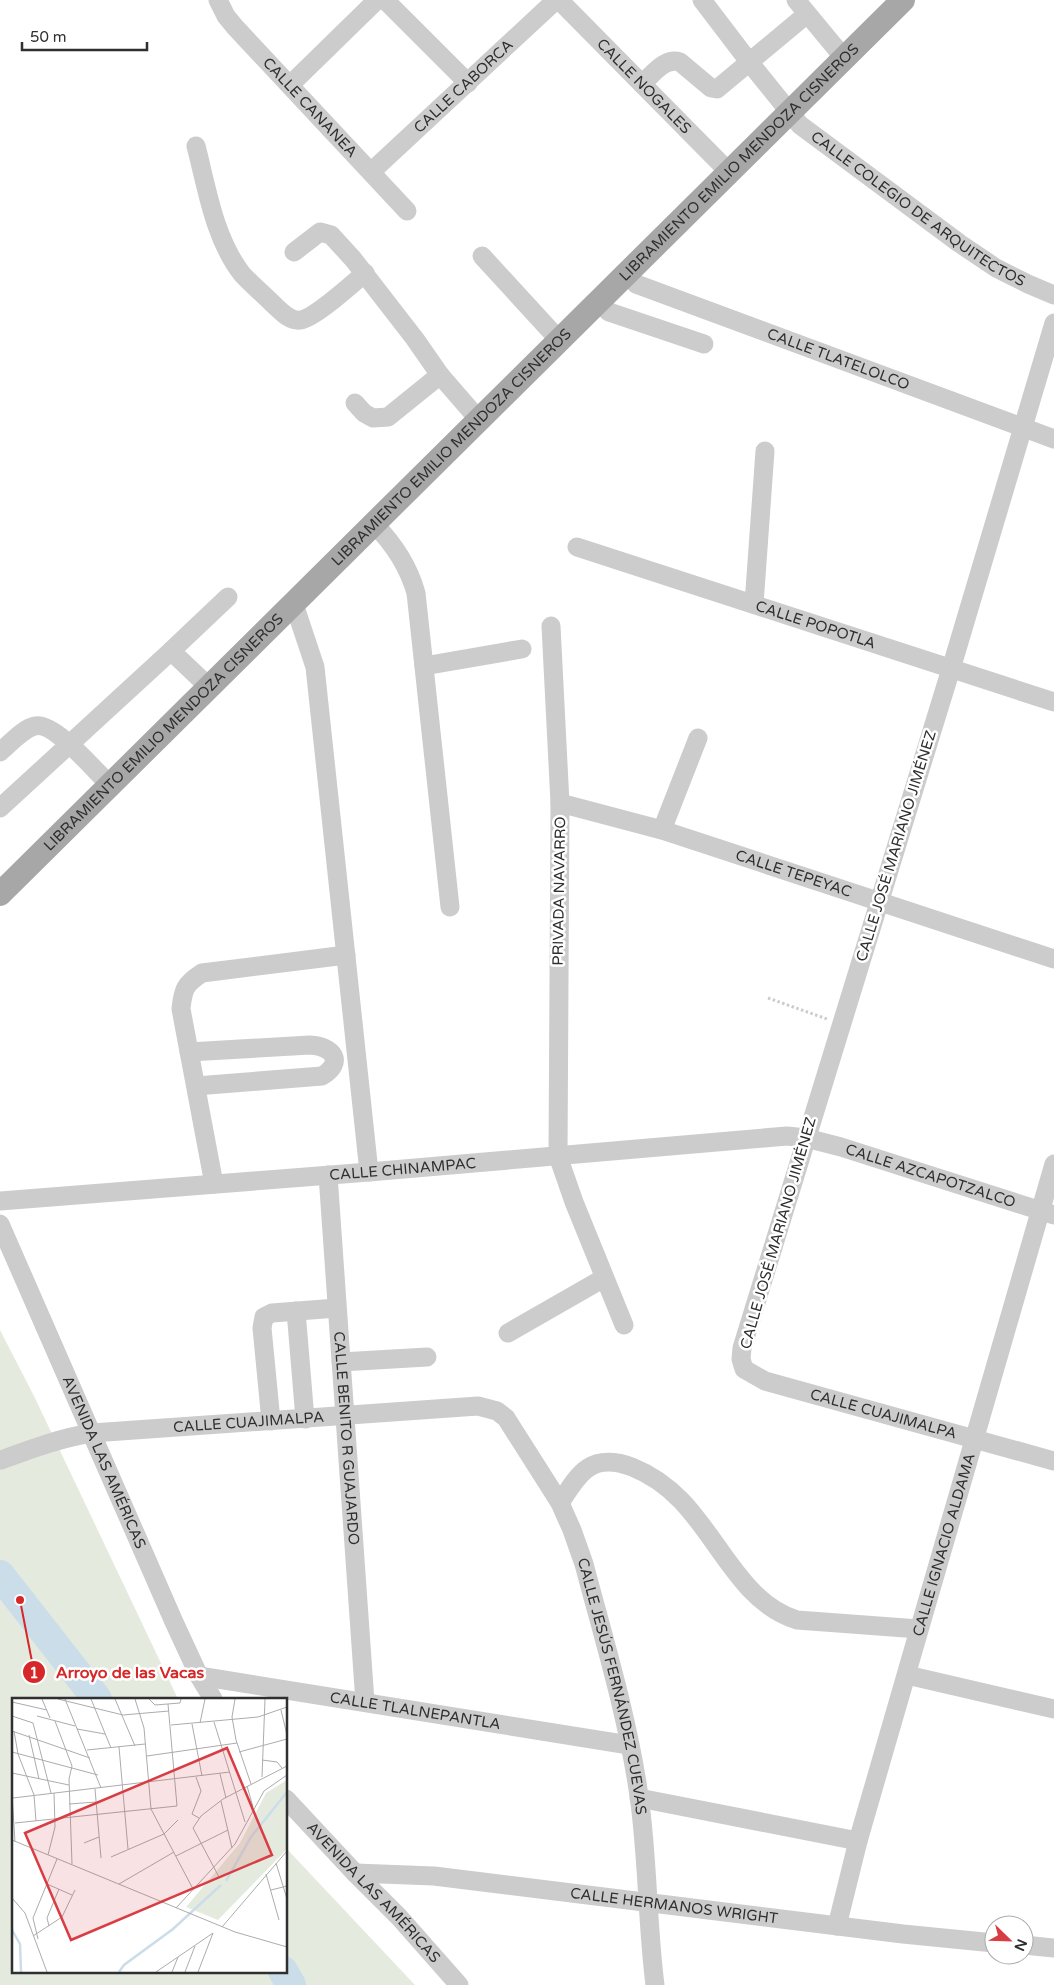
<svg xmlns="http://www.w3.org/2000/svg" width="1054" height="1985" font-family="'Varela Round',sans-serif">
  <style>
    .green { fill: #e4ebde }
    .lines { fill: none; stroke-linecap: round; stroke-linejoin: round }
    .river { stroke: #cbdde9; stroke-width: 30 }
    .path { stroke: #ccc; stroke-width: 3; stroke-dasharray: 2.5 2.5; stroke-linecap: butt }
    .minor { stroke: #ccc; stroke-width: 19 }
    .major { stroke: #a7a7a7; stroke-width: 24 }
    .labels { text-anchor: middle; stroke-width: 5; stroke-linejoin: round; paint-order: stroke }
    .street-label { font-size: 15px; fill: #2f2f2f; stroke: #fff }
    .inset-river { fill: none; stroke: #cbdde9; stroke-width: 2.5 }
    .inset-road { fill: none; stroke: #acacac; stroke-width: 1 }
    .view { fill: #d93d44; fill-opacity: 0.15; stroke: #d93d44; stroke-width: 2.5 }
    .inset-edge { fill: none; stroke: #2f2f2f; stroke-width: 2.5 }
    .leader { fill: none; stroke: #d62828; stroke-width: 2 }
    .callout-dot { fill: #d62828; stroke: #fff; stroke-width: 2 }
    .mark-label { font-size: 15px; text-anchor: middle; font-weight: bold; fill: #fff }
    .callout-label { font-size: 16px; text-anchor: middle; font-weight: bold; fill: #d62828; stroke: #fff; stroke-width: 5; stroke-linejoin: round; paint-order: stroke }
  </style>
  <rect width="100%" height="100%" fill="#fff"/>
  <path class="green" d="M 0,1330 L 34,1396 L 178,1699 L 14,1699 L 14,1971 L 286,1971 L 286,1848 L 415,1985 L 0,1985 Z"/>
  <g class="lines">
    <path class="river" d="M 0,1575 L 97,1699
      M 283,1971 L 291,1985"/>
    <path class="path" d="M 768,998 L 827,1019"/>
    <g class="minor">
      <path id="s1" d="M 218,0 L 226,16 L 235,27 L 407,211"/>
      <path d="M 385,0 L 468,83"/>
      <path id="s2" d="M 559,0 L 729,172"/>
      <path id="s3" d="M 702,0 L 750,63 L 800,125 L 959,243 L 996,268 L 1028,284 L 1054,295"/>
      <path d="M 796,0 L 844,58"/>
      <path d="M 642,84 C 653,74 665,57 680,62 L 711,88 L 717,89 L 807,14"/>
      <path d="M 290,85 L 377,0"/>
      <path d="M 196,146 C 207,188 214,238 242,274 C 251,284 262,293 272,303 C 280,310 289,322 301,320 C 316,317 352,284 365,273"/>
      <path id="s4" d="M 371,172 L 556,0"/>
      <path d="M 294,252 L 320,232 L 331,235 L 353,259 L 415,339 L 440,375 L 479,420"/>
      <path d="M 482,256 L 559,340"/>
      <path id="s5" d="M 627,273 L 636,284 L 1054,439"/>
      <path d="M 599,301 L 609,312 L 704,344"/>
      <path id="s6" d="M 1054,323 L 951,669 L 742,1348 L 741,1359 L 744,1369 L 765,1381 L 1054,1461"/>
      <path d="M 355,403 L 364,413 L 373,418 L 388,417 L 440,375"/>
      <path d="M 374,524 C 394,544 408,565 416,593 L 450,907"/>
      <path id="s7" d="M 577,547 L 1054,702"/>
      <path d="M 294,604 L 315,667 L 369,1172"/>
      <path d="M 754,604 L 765,451"/>
      <path d="M 551,626 L 560,803 L 558,1156 L 574,1202 L 624,1325"/>
      <path d="M 424,666 L 522,649"/>
      <path d="M 209,687 L 171,651 L 228,597"/>
      <path d="M 0,752 C 10,744 22,729 35,726 C 54,721 96,772 110,785"/>
      <path id="s8" d="M 560,803 L 662,830 L 1054,959"/>
      <path d="M 0,808 L 171,651"/>
      <path d="M 662,830 L 698,738"/>
      <path d="M 189,1052 L 310,1045 C 333,1046 345,1062 322,1076 L 196,1086"/>
      <path id="s9" d="M 328,1175 L 365,1702"/>
      <path d="M 214,1184 L 181,1009 C 183,989 185,984 202,973 L 346,955"/>
      <path id="s10" d="M 0,1201 L 369,1172 L 787,1136 L 806,1138 L 841,1147 L 1054,1215"/>
      <path id="s11" d="M 0,1224 L 174,1622 L 199,1676 L 213,1699"/>
      <path d="M 296,1311 L 305,1419"/>
      <path d="M 508,1333 L 604,1278"/>
      <path d="M 341,1362 L 427,1357"/>
      <path d="M 271,1421 L 262,1328 L 264,1317 L 272,1313 L 337,1308"/>
      <path id="s12" d="M 1,1460 C 31,1449 60,1438 92,1433 L 478,1406 L 497,1411 L 506,1418 L 560,1503 L 572,1530 L 584,1564 C 604,1640 628,1718 639,1796 C 648,1859 647,1922 655,1985"/>
      <path d="M 560,1503 C 568,1491 576,1476 588,1468 C 601,1459 619,1462 632,1467 C 692,1491 710,1546 750,1589 C 764,1604 778,1614 797,1620 L 919,1629"/>
      <path d="M 907,1675 L 1054,1709"/>
      <path id="s13" d="M 199,1676 L 629,1745"/>
      <path d="M 639,1798 L 858,1841"/>
      <path id="s14" d="M 286,1799 L 355,1873 L 399,1917 L 459,1985"/>
      <path id="s15" d="M 355,1873 L 434,1876 L 903,1934 L 994,1943"/>
      <path id="s16" d="M 837,1926 L 858,1841 L 1054,1164"/>
      <path d="M 1024,1945 L 1054,1948"/>
    </g>
    <path class="major" id="s17" d="M 0,894 L 903,0"/>
  </g>
  <g class="labels">
    <g class="street-label">
      <text dy="5" stroke="none"><textPath href="#s4" startOffset="126">CALLE CABORCA</textPath></text>
      <text dy="5" stroke="none"><textPath href="#s2" startOffset="121">CALLE NOGALES</textPath></text>
      <text dy="5" stroke="none"><textPath href="#s1" startOffset="142">CALLE CANANEA</textPath></text>
      <text dy="5" stroke="none"><textPath href="#s17" startOffset="1040">LIBRAMIENTO EMILIO MENDOZA CISNEROS</textPath></text>
      <text dy="5" stroke="none"><textPath href="#s3" startOffset="304">CALLE COLEGIO DE ARQUITECTOS</textPath></text>
      <text dy="5" stroke="none"><textPath href="#s5" startOffset="230">CALLE TLATELOLCO</textPath></text>
      <text dy="5" stroke="none"><textPath href="#s17" startOffset="635">LIBRAMIENTO EMILIO MENDOZA CISNEROS</textPath></text>
      <text dy="5" stroke="none"><textPath href="#s7" startOffset="251">CALLE POPOTLA</textPath></text>
      <text dy="5" stroke="none"><textPath href="#s17" startOffset="230">LIBRAMIENTO EMILIO MENDOZA CISNEROS</textPath></text>
      <text transform="translate(896 846) rotate(-73)" y="5">CALLE JOSÉ MARIANO JIMÉNEZ</text>
      <text dy="5" stroke="none"><textPath href="#s8" startOffset="244">CALLE TEPEYAC</textPath></text>
      <text transform="translate(559 891) rotate(-89)" y="5">PRIVADA NAVARRO</text>
      <text dy="5" stroke="none"><textPath href="#s10" startOffset="404">CALLE CHINAMPAC</textPath></text>
      <text dy="5" stroke="none"><textPath href="#s10" startOffset="939">CALLE AZCAPOTZALCO</textPath></text>
      <text transform="translate(778 1233) rotate(-74)" y="5">CALLE JOSÉ MARIANO JIMÉNEZ</text>
      <text dy="5" stroke="none"><textPath href="#s6" startOffset="1240">CALLE CUAJIMALPA</textPath></text>
      <text dy="5" stroke="none"><textPath href="#s12" startOffset="252">CALLE CUAJIMALPA</textPath></text>
      <text dy="5" stroke="none"><textPath href="#s9" startOffset="264">CALLE BENITO R GUAJARDO</textPath></text>
      <text dy="5" stroke="none"><textPath href="#s11" startOffset="260">AVENIDA LAS AMÉRICAS</textPath></text>
      <text dy="5" stroke="none"><textPath href="#s16" startOffset="396">CALLE IGNACIO ALDAMA</textPath></text>
      <text dy="5" stroke="none"><textPath href="#s12" startOffset="805">CALLE JESÚS FERNÁNDEZ CUEVAS</textPath></text>
      <text dy="5" stroke="none"><textPath href="#s13" startOffset="219">CALLE TLALNEPANTLA</textPath></text>
      <text dy="5" stroke="none"><textPath href="#s14" startOffset="128">AVENIDA LAS AMÉRICAS</textPath></text>
      <text dy="5" stroke="none"><textPath href="#s15" startOffset="321">CALLE HERMANOS WRIGHT</textPath></text>
    </g>
  </g>
  <g transform="translate(12 1698)">
    <rect width="275" height="275" fill="#fff"/>
    <path d="M 275,82 L 275,151 L 206,222 L 174,209 L 228,145 L 254,95 Z" fill="#e4ebde"/>
    <path class="inset-river" d="M 214,183 L 239,139 L 275,94M 0,232 L 8,246 L 9,274M 107,274 L 112,267 L 161,231 L 209,187"/>
    <path class="inset-road" d="M 30,1 L 38,20M 46,1 L 111,17 L 157,13M 53,1 L 89,90M 79,1 L 99,50M 103,1 L 123,48M 123,1 L 132,30 L 139,111 L 181,191M 137,1 L 143,7 L 168,5 L 169,1M 223,1 L 220,19 L 224,42 L 239,86M 0,4 L 35,12M 269,12 L 275,37M 0,18 L 21,25 L 39,95M 25,18 L 63,28M 43,23 L 60,68 L 57,81 L 60,166M 202,24 L 233,124M 188,25 L 193,1M 180,26 L 190,78M 159,27 L 246,19 L 275,9M 65,31 L 93,36M 0,33 L 78,60M 2,33 L 6,56 L 22,97 L 24,123M 17,37 L 27,81M 107,49 L 116,151M 75,52 L 133,46M 0,54 L 86,77M 227,54 L 275,41M 135,58 L 225,45M 250,62 L 265,64 L 270,70M 0,75 L 57,87M 208,76 L 214,100M 184,79 L 189,93 L 180,116 L 187,120M 250,79 L 253,1M 235,88 L 241,109M 83,91 L 89,160M 0,97 L 3,144M 1,100 L 218,74M 209,103 L 220,150M 57,106 L 84,104M 3,125 L 165,108 L 156,6M 0,142 L 223,234 L 275,249M 72,145 L 87,139M 36,157 L 43,129 L 42,95M 164,158 L 216,132M 99,159 L 152,136 L 166,122M 264,165 L 275,201M 254,176 L 267,222M 207,179 L 181,130 L 189,118 L 211,101 L 275,68M 35,186 L 60,197M 107,186 L 162,154M 259,192 L 275,188M 0,200 L 13,215 L 35,274M 164,210 L 223,146 L 252,93 L 275,77M 37,228 L 35,220 L 47,191M 210,229 L 275,153M 21,238 L 50,219 L 63,192M 26,241 L 21,220 L 45,161M 144,274 L 201,235 L 186,274M 160,274 L 166,259M 173,274 L 183,248"/>
    <path class="view" d="M 215,50 L 260,157 L 59,242 L 13,135 Z"/>
    <rect width="275" height="275" class="inset-edge"/>
  </g>
  <path class="leader" d="M20 1600L34 1672"/>
  <g class="callout-dot">
    <circle cx="20" cy="1600" r="5"/>
    <circle cx="34" cy="1672" r="12"/>
  </g>
  <g class="mark-label">
    <text x="34" y="1678">1</text>
  </g>
  <g class="callout-label">
    <text x="130" y="1678">Arroyo de las Vacas</text>
  </g>
  <g transform="translate(1009 1940) rotate(113)"><circle r="24" fill="#ffffff" stroke="#acacac"/>
  <path d="M0-4L9 19L0 12L-9 19Z" fill="#d93d44"/>
  <text y="-8" font-size="14" font-weight="bold" text-anchor="middle" fill="#2f2f2f">N</text>
  </g>
  <path d="M22 42v8h125v-8" fill="none" stroke="#2f2f2f" stroke-width="2.5"/>
  <text x="30" y="42" font-size="15" fill="#2f2f2f" stroke="#ffffff" stroke-width="4" paint-order="stroke">50 m</text>
</svg>
